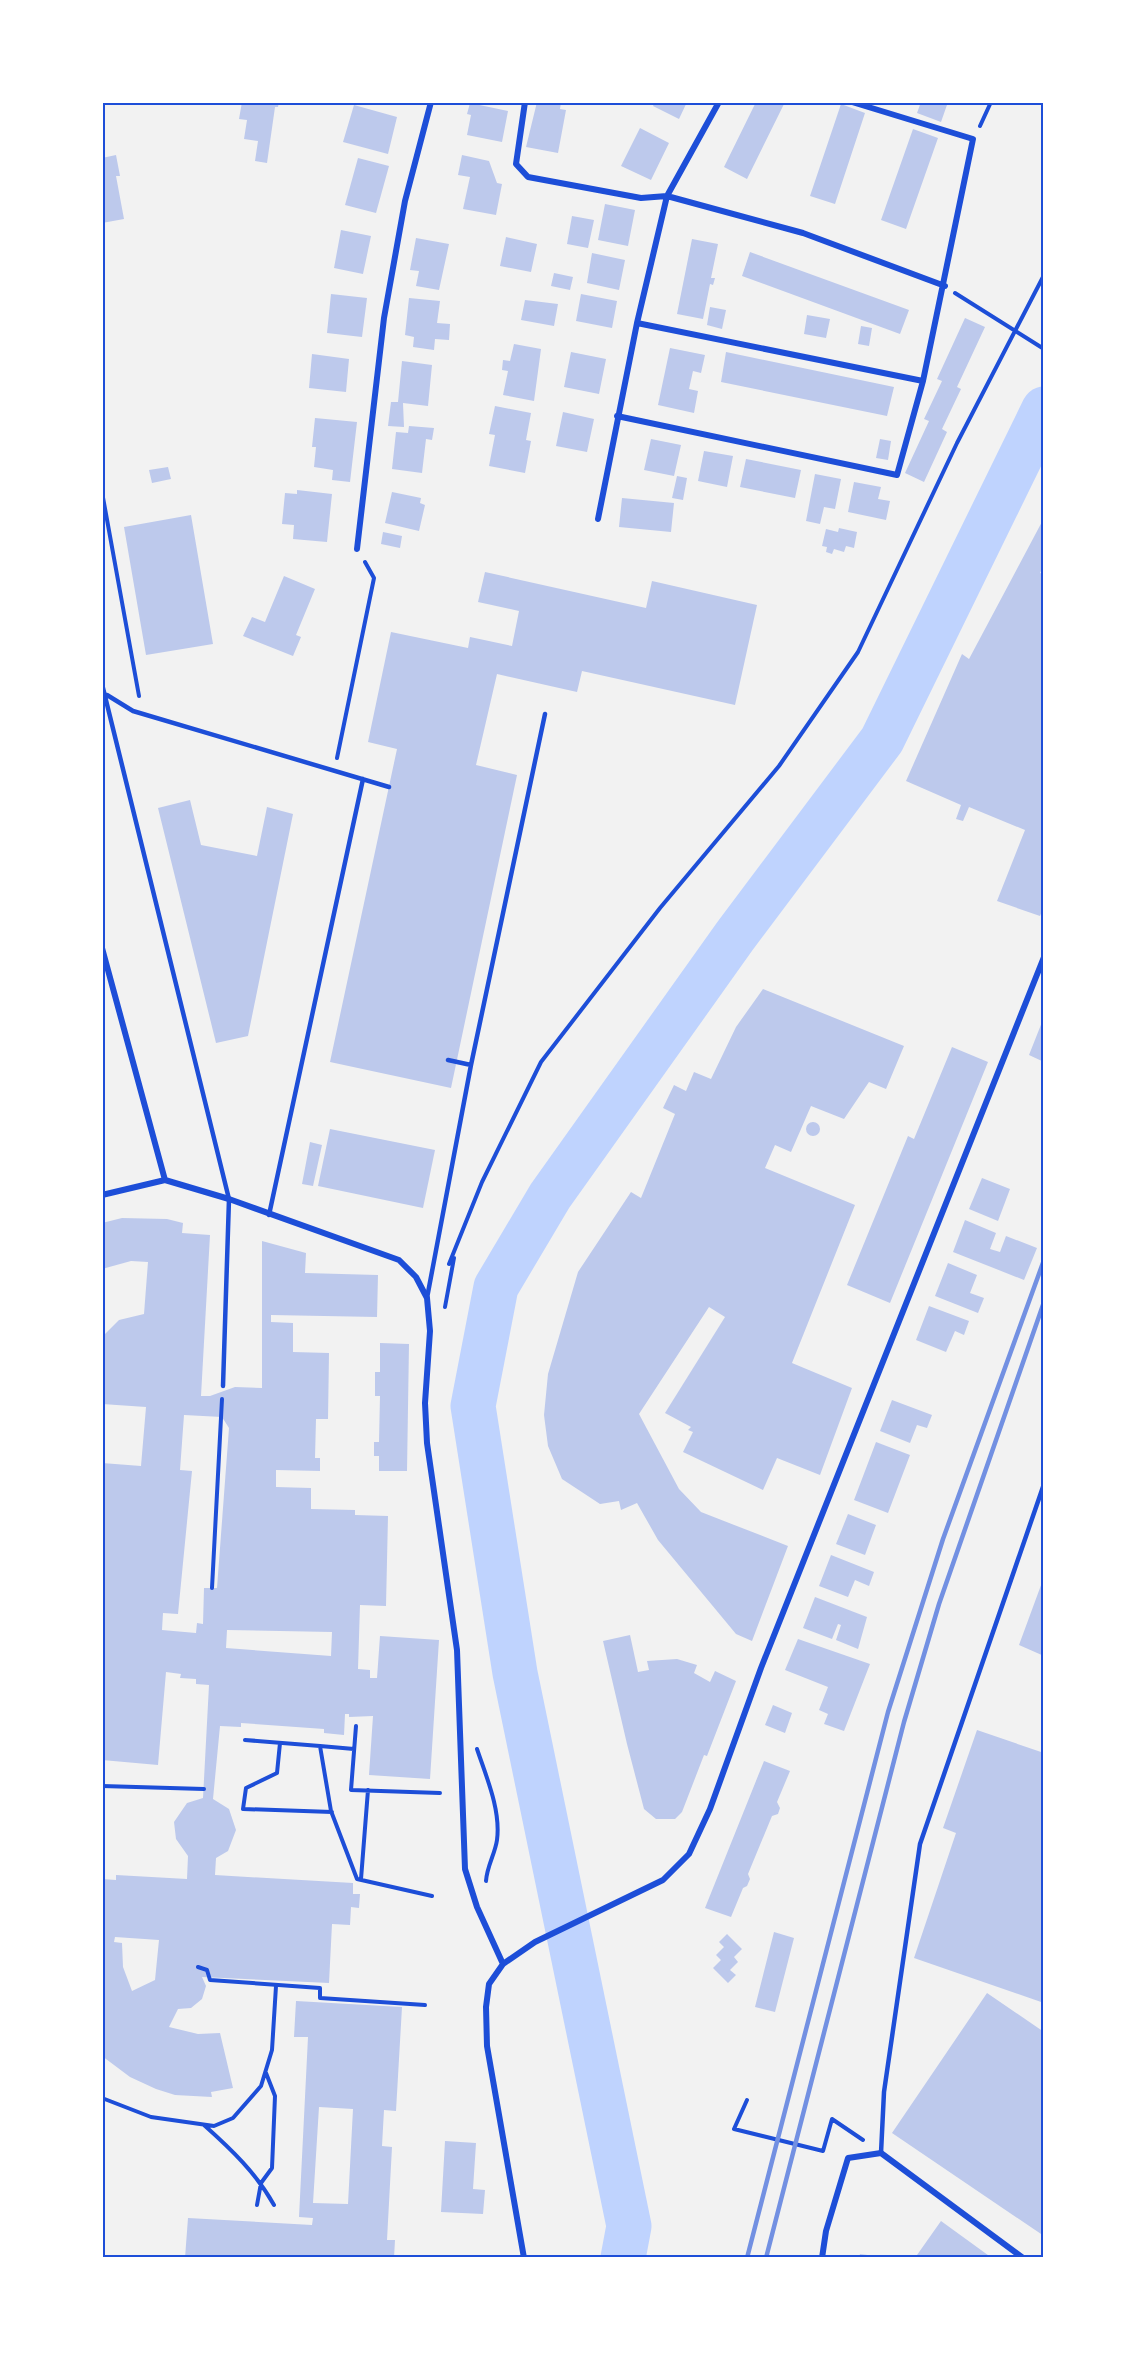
<svg xmlns="http://www.w3.org/2000/svg" width="1146" height="2360" font-family="'PT Sans Narrow',sans-serif">
  <style>
    .lines { fill: none; stroke-linecap: round; stroke-linejoin: round }
    .river { stroke: #bfd3fe; stroke-width: 45 }
    .building { fill: #bdc9ec; fill-rule: evenodd }
    .path { stroke: #1d4ed8; stroke-width: 4 }
    .service { stroke: #1d4ed8; stroke-width: 4.5 }
    .minor { stroke: #1d4ed8; stroke-width: 6 }
    .rail { stroke: #7290e2; stroke-width: 4.5 }
    .neatline { fill: none; stroke: #1d4ed8; stroke-width: 2 }
  </style>
  <rect width="100%" height="100%" fill="#f2f2f2"/>
  <g class="lines">
    <path class="river" d="M 623,2258 L 629,2226 L 515,1673 L 473,1406 L 496,1287 L 550,1196 L 735,936 L 882,740 L 1044,409"/>
  </g>
  <path class="building" d="M 242,102 L 279,102 L 278,107 L 275,107 L 267,163 L 255,161 L 258,141 L 244,139 L 247,120 L 239,119 Z
    M 537,102 L 561,102 L 560,109 L 566,110 L 558,153 L 526,147 Z
    M 655,102 L 687,102 L 679,119 L 653,106 Z
    M 756,102 L 785,102 L 747,179 L 724,167 Z
    M 921,102 L 948,102 L 941,122 L 917,113 Z
    M 470,103 L 508,111 L 502,142 L 467,135 L 471,115 L 467,114 Z
    M 841,104 L 865,113 L 835,204 L 810,196 Z
    M 354,105 L 397,117 L 388,154 L 343,142 Z
    M 640,128 L 669,143 L 651,180 L 621,166 Z
    M 913,129 L 938,138 L 906,229 L 881,220 Z
    M 116,155 L 120,176 L 116,176 L 124,219 L 102,223 L 102,158 Z
    M 462,155 L 489,161 L 497,183 L 502,184 L 496,215 L 463,209 L 470,177 L 458,175 Z
    M 358,158 L 389,166 L 376,213 L 345,205 Z
    M 605,204 L 635,210 L 628,246 L 598,240 Z
    M 572,216 L 594,220 L 588,248 L 567,244 Z
    M 341,230 L 371,236 L 363,274 L 334,268 Z
    M 506,237 L 537,244 L 531,272 L 500,266 Z
    M 416,238 L 449,244 L 439,290 L 416,286 L 419,271 L 410,270 Z
    M 692,239 L 718,244 L 711,278 L 715,278 L 713,285 L 710,284 L 703,319 L 677,314 Z
    M 750,252 L 909,310 L 900,334 L 742,276 Z
    M 592,253 L 625,260 L 619,290 L 587,283 Z
    M 554,273 L 573,277 L 570,290 L 551,286 Z
    M 331,294 L 367,298 L 362,337 L 327,333 Z
    M 581,294 L 617,301 L 612,328 L 576,321 Z
    M 409,298 L 440,301 L 437,323 L 450,324 L 449,340 L 435,339 L 434,350 L 413,347 L 414,337 L 405,335 Z
    M 525,300 L 558,304 L 554,326 L 521,320 Z
    M 710,307 L 726,310 L 722,329 L 707,325 Z
    M 807,315 L 830,319 L 826,338 L 804,334 Z
    M 965,318 L 985,327 L 957,387 L 961,389 L 942,429 L 947,432 L 924,482 L 905,473 L 929,421 L 924,419 L 942,381 L 937,379 Z
    M 861,326 L 872,328 L 869,346 L 858,344 Z
    M 514,344 L 541,349 L 534,401 L 503,395 L 508,371 L 502,370 L 503,360 L 510,361 Z
    M 670,348 L 705,355 L 701,373 L 693,371 L 689,389 L 698,391 L 694,413 L 658,405 Z
    M 571,352 L 606,359 L 599,394 L 564,387 Z
    M 726,352 L 894,387 L 887,416 L 721,382 Z
    M 312,354 L 349,359 L 346,392 L 309,388 Z
    M 402,361 L 432,365 L 428,406 L 403,403 L 404,427 L 388,426 L 391,402 L 398,402 Z
    M 495,406 L 531,413 L 526,440 L 531,441 L 525,473 L 489,466 L 495,435 L 489,434 Z
    M 563,412 L 594,419 L 587,452 L 556,446 Z
    M 315,418 L 357,422 L 350,482 L 332,480 L 333,470 L 314,467 L 316,447 L 312,447 Z
    M 409,426 L 434,428 L 432,440 L 426,439 L 422,473 L 392,469 L 396,432 L 408,433 Z
    M 651,439 L 681,445 L 674,476 L 644,470 Z
    M 880,439 L 891,441 L 888,460 L 876,458 Z
    M 704,451 L 733,456 L 727,487 L 698,481 Z
    M 746,459 L 801,470 L 795,498 L 740,487 Z
    M 168,467 L 171,479 L 152,483 L 149,470 Z
    M 815,474 L 841,479 L 835,509 L 824,507 L 820,524 L 806,521 Z
    M 677,476 L 687,478 L 683,500 L 672,498 Z
    M 854,482 L 881,487 L 878,499 L 890,501 L 886,520 L 848,512 Z
    M 297,490 L 332,494 L 327,542 L 293,539 L 294,525 L 282,524 L 285,493 L 297,494 Z
    M 392,492 L 421,498 L 420,503 L 425,505 L 419,531 L 385,523 Z
    M 622,498 L 674,503 L 671,532 L 619,527 Z
    M 191,515 L 213,644 L 146,655 L 124,527 Z
    M 1044,518 L 1044,565 L 1040,573 L 1044,574 L 1044,906 L 1040,916 L 997,901 L 1025,830 L 969,807 L 963,821 L 956,819 L 961,805 L 906,781 L 962,654 L 969,659 Z
    M 839,528 L 857,532 L 854,548 L 846,546 L 844,552 L 834,549 L 832,554 L 826,552 L 827,547 L 822,546 L 826,529 L 838,532 Z
    M 383,532 L 402,536 L 400,548 L 381,544 Z
    M 485,572 L 646,608 L 652,581 L 757,605 L 735,705 L 582,671 L 577,692 L 497,674 L 476,765 L 517,775 L 451,1088 L 330,1062 L 397,749 L 368,742 L 391,632 L 468,648 L 470,637 L 512,646 L 519,611 L 478,602 Z
    M 284,576 L 315,589 L 296,635 L 301,637 L 293,656 L 243,636 L 252,617 L 265,622 Z
    M 190,800 L 201,845 L 257,856 L 267,807 L 293,814 L 248,1036 L 216,1043 L 158,808 Z
    M 763,989 L 904,1046 L 886,1089 L 869,1082 L 844,1119 L 811,1106 L 791,1152 L 775,1145 L 765,1168 L 855,1205 L 792,1363 L 852,1388 L 820,1475 L 777,1458 L 763,1490 L 683,1452 L 693,1432 L 688,1430 L 691,1427 L 665,1413 L 725,1317 L 709,1307 L 639,1414 L 679,1489 L 701,1512 L 788,1546 L 752,1641 L 736,1634 L 658,1540 L 637,1503 L 621,1510 L 619,1501 L 600,1504 L 562,1479 L 548,1446 L 544,1415 L 548,1374 L 578,1272 L 631,1192 L 641,1198 L 675,1114 L 663,1108 L 674,1085 L 686,1091 L 694,1072 L 711,1079 L 736,1027 Z
    M 1044,1017 L 1044,1062 L 1029,1055 Z
    M 952,1047 L 988,1062 L 890,1303 L 847,1285 L 908,1136 L 914,1139 Z
    M806 1129a7 7 0 1 1 14 0a7 7 0 1 1-14 0Z
    M 330,1129 L 435,1150 L 423,1208 L 318,1186 Z
    M 310,1142 L 322,1145 L 313,1186 L 302,1184 Z
    M 982,1178 L 1010,1189 L 998,1221 L 969,1209 Z
    M 122,1218 L 167,1219 L 183,1223 L 182,1233 L 210,1235 L 201,1396 L 210,1396 L 235,1387 L 262,1388 L 262,1241 L 306,1253 L 305,1273 L 378,1275 L 377,1317 L 271,1315 L 271,1322 L 293,1323 L 293,1352 L 329,1353 L 328,1419 L 316,1419 L 315,1458 L 320,1458 L 320,1471 L 276,1470 L 276,1487 L 311,1488 L 311,1509 L 355,1510 L 355,1515 L 388,1516 L 386,1606 L 360,1605 L 358,1669 L 370,1670 L 370,1678 L 377,1678 L 380,1636 L 439,1640 L 430,1779 L 369,1775 L 373,1716 L 349,1717 L 349,1714 L 345,1714 L 344,1735 L 324,1733 L 324,1729 L 241,1723 L 241,1727 L 220,1726 L 213,1799 L 229,1809 L 236,1830 L 228,1851 L 216,1858 L 215,1875 L 353,1883 L 353,1894 L 360,1894 L 359,1908 L 351,1907 L 350,1925 L 332,1924 L 329,1983 L 202,1977 L 206,1986 L 202,1999 L 191,2008 L 178,2009 L 169,2027 L 198,2034 L 220,2033 L 233,2088 L 211,2092 L 212,2097 L 175,2095 L 156,2089 L 130,2077 L 102,2056 L 102,1879 L 116,1880 L 116,1875 L 187,1879 L 188,1856 L 176,1839 L 174,1822 L 187,1803 L 203,1798 L 209,1685 L 196,1684 L 196,1679 L 180,1678 L 181,1674 L 166,1672 L 158,1765 L 102,1760 L 102,1463 L 141,1466 L 146,1407 L 102,1404 L 102,1337 L 119,1320 L 144,1314 L 148,1262 L 131,1261 L 102,1269 L 102,1223 ZM 184,1415 L 222,1417 L 229,1428 L 217,1588 L 204,1588 L 203,1624 L 197,1623 L 196,1633 L 162,1630 L 163,1613 L 178,1614 L 192,1471 L 180,1470 ZM 227,1630 L 332,1632 L 331,1656 L 226,1648 ZM 115,1937 L 159,1940 L 155,1980 L 132,1991 L 123,1967 L 122,1943 L 114,1942 Z
    M 965,1220 L 996,1233 L 990,1249 L 1000,1252 L 1006,1236 L 1037,1248 L 1024,1280 L 953,1252 Z
    M 948,1263 L 977,1275 L 970,1293 L 984,1298 L 978,1313 L 935,1296 Z
    M 929,1306 L 969,1321 L 964,1335 L 955,1331 L 946,1352 L 916,1340 Z
    M 380,1343 L 409,1344 L 407,1471 L 379,1471 L 379,1456 L 374,1456 L 374,1442 L 379,1442 L 380,1396 L 375,1396 L 375,1372 L 380,1372 Z
    M 892,1400 L 932,1415 L 927,1428 L 917,1425 L 910,1443 L 880,1431 Z
    M 876,1442 L 910,1455 L 888,1513 L 854,1500 Z
    M 848,1514 L 876,1525 L 865,1555 L 836,1544 Z
    M 831,1555 L 874,1572 L 869,1586 L 855,1580 L 848,1597 L 819,1586 Z
    M 1044,1577 L 1044,1656 L 1019,1645 Z
    M 815,1597 L 867,1617 L 858,1649 L 836,1640 L 841,1625 L 838,1624 L 832,1639 L 803,1628 Z
    M 630,1635 L 638,1672 L 649,1670 L 647,1661 L 677,1659 L 697,1665 L 694,1673 L 710,1682 L 715,1671 L 736,1681 L 707,1756 L 704,1755 L 682,1812 L 675,1819 L 656,1819 L 644,1809 L 627,1744 L 603,1641 Z
    M 798,1639 L 870,1664 L 844,1731 L 824,1724 L 828,1714 L 819,1710 L 828,1687 L 785,1670 Z
    M 773,1705 L 792,1713 L 785,1733 L 765,1725 Z
    M 977,1730 L 1044,1753 L 1044,2003 L 914,1958 L 956,1833 L 943,1828 Z
    M 764,1761 L 790,1771 L 777,1802 L 780,1808 L 778,1814 L 772,1816 L 748,1874 L 750,1879 L 747,1886 L 743,1888 L 731,1917 L 705,1908 Z
    M 774,1932 L 794,1938 L 775,2012 L 755,2007 Z
    M 727,1934 L 742,1949 L 734,1957 L 738,1962 L 730,1970 L 736,1975 L 728,1983 L 713,1968 L 721,1960 L 716,1955 L 724,1947 L 719,1942 Z
    M 987,1993 L 1044,2032 L 1044,2236 L 892,2133 Z
    M 296,2001 L 402,2007 L 396,2111 L 384,2110 L 382,2146 L 392,2147 L 387,2240 L 395,2240 L 394,2258 L 185,2258 L 188,2218 L 312,2225 L 313,2218 L 299,2217 L 308,2037 L 294,2037 ZM 319,2107 L 353,2109 L 348,2204 L 313,2203 Z
    M 445,2141 L 476,2143 L 473,2189 L 485,2190 L 483,2214 L 441,2212 Z
    M 941,2221 L 992,2258 L 922,2258 L 917,2255 Z
    M 860,2254 L 883,2257 L 883,2258 L 859,2258 Z"/>
  <g class="lines">
    <path class="path" d="M 980,126 L 991,102
      M 955,293 L 1044,349
      M 102,492 L 139,696
      M 337,758 L 374,578 L 365,562
      M 449,1264 L 482,1182 L 541,1062 L 660,908 L 779,766 L 858,652 L 957,443 L 1044,275
      M 445,1307 L 454,1258
      M 212,1588 L 222,1399
      M 356,1726 L 351,1790 L 440,1793
      M 245,1740 L 320,1746 L 331,1811 L 357,1879 L 432,1896
      M 280,1743 L 277,1773 L 246,1788 L 243,1809 L 332,1812
      M 320,1746 L 354,1749
      M 477,1749 C 486,1776 501,1810 497,1840 C 495,1854 487,1866 486,1881
      M 102,1786 L 204,1789
      M 361,1879 L 368,1790
      M 198,1967 L 207,1970 L 210,1980 L 320,1988 L 320,1998 L 425,2005
      M 102,2098 L 151,2117 L 214,2126 L 233,2118 L 261,2086 L 272,2050 L 276,1986
      M 747,2100 L 734,2129 L 823,2151 L 832,2119 L 863,2140
      M 204,2125 C 232,2150 256,2173 274,2205
      M 257,2205 L 261,2183 L 272,2168 L 275,2096 L 266,2073"/>
    <path class="service" d="M 102,684 L 229,1199 L 223,1386
      M 107,695 L 133,711 L 389,787
      M 448,1060 L 471,1065
      M 269,1215 L 363,779
      M 427,1298 L 471,1065 L 545,714
      M 881,2153 L 884,2092 L 920,1844 L 1044,1484"/>
    <path class="minor" d="M 525,102 L 516,164 L 528,177 L 641,198 L 667,196 L 803,233 L 945,286
      M 852,102 L 973,139 L 923,381
      M 617,416 L 897,475 L 923,381 L 637,323
      M 598,519 L 637,323 L 667,196 L 719,102
      M 357,549 L 384,318 L 405,201 L 431,102
      M 102,948 L 165,1180
      M 102,1195 L 165,1180 L 229,1199 L 399,1260 L 416,1277 L 427,1298 L 430,1331 L 425,1403 L 427,1443 L 457,1650 L 465,1869 L 477,1907 L 503,1964
      M 524,2258 L 487,2046 L 486,2007 L 489,1984 L 503,1964 L 535,1942 L 663,1880 L 689,1854 L 710,1809 L 761,1668 L 1044,957
      M 822,2258 L 826,2231 L 848,2158 L 881,2153 L 1023,2258"/>
    <path class="rail" d="M 747,2258 L 888,1712 L 943,1539 L 1044,1260
      M 766,2258 L 904,1722 L 939,1604 L 1044,1302"/>
  </g>
  <rect width="1146" height="2360" fill="none" stroke="#ffffff" stroke-width="207"/>
  <rect x="104" y="104" width="938" height="2152" class="neatline"/>
</svg>
